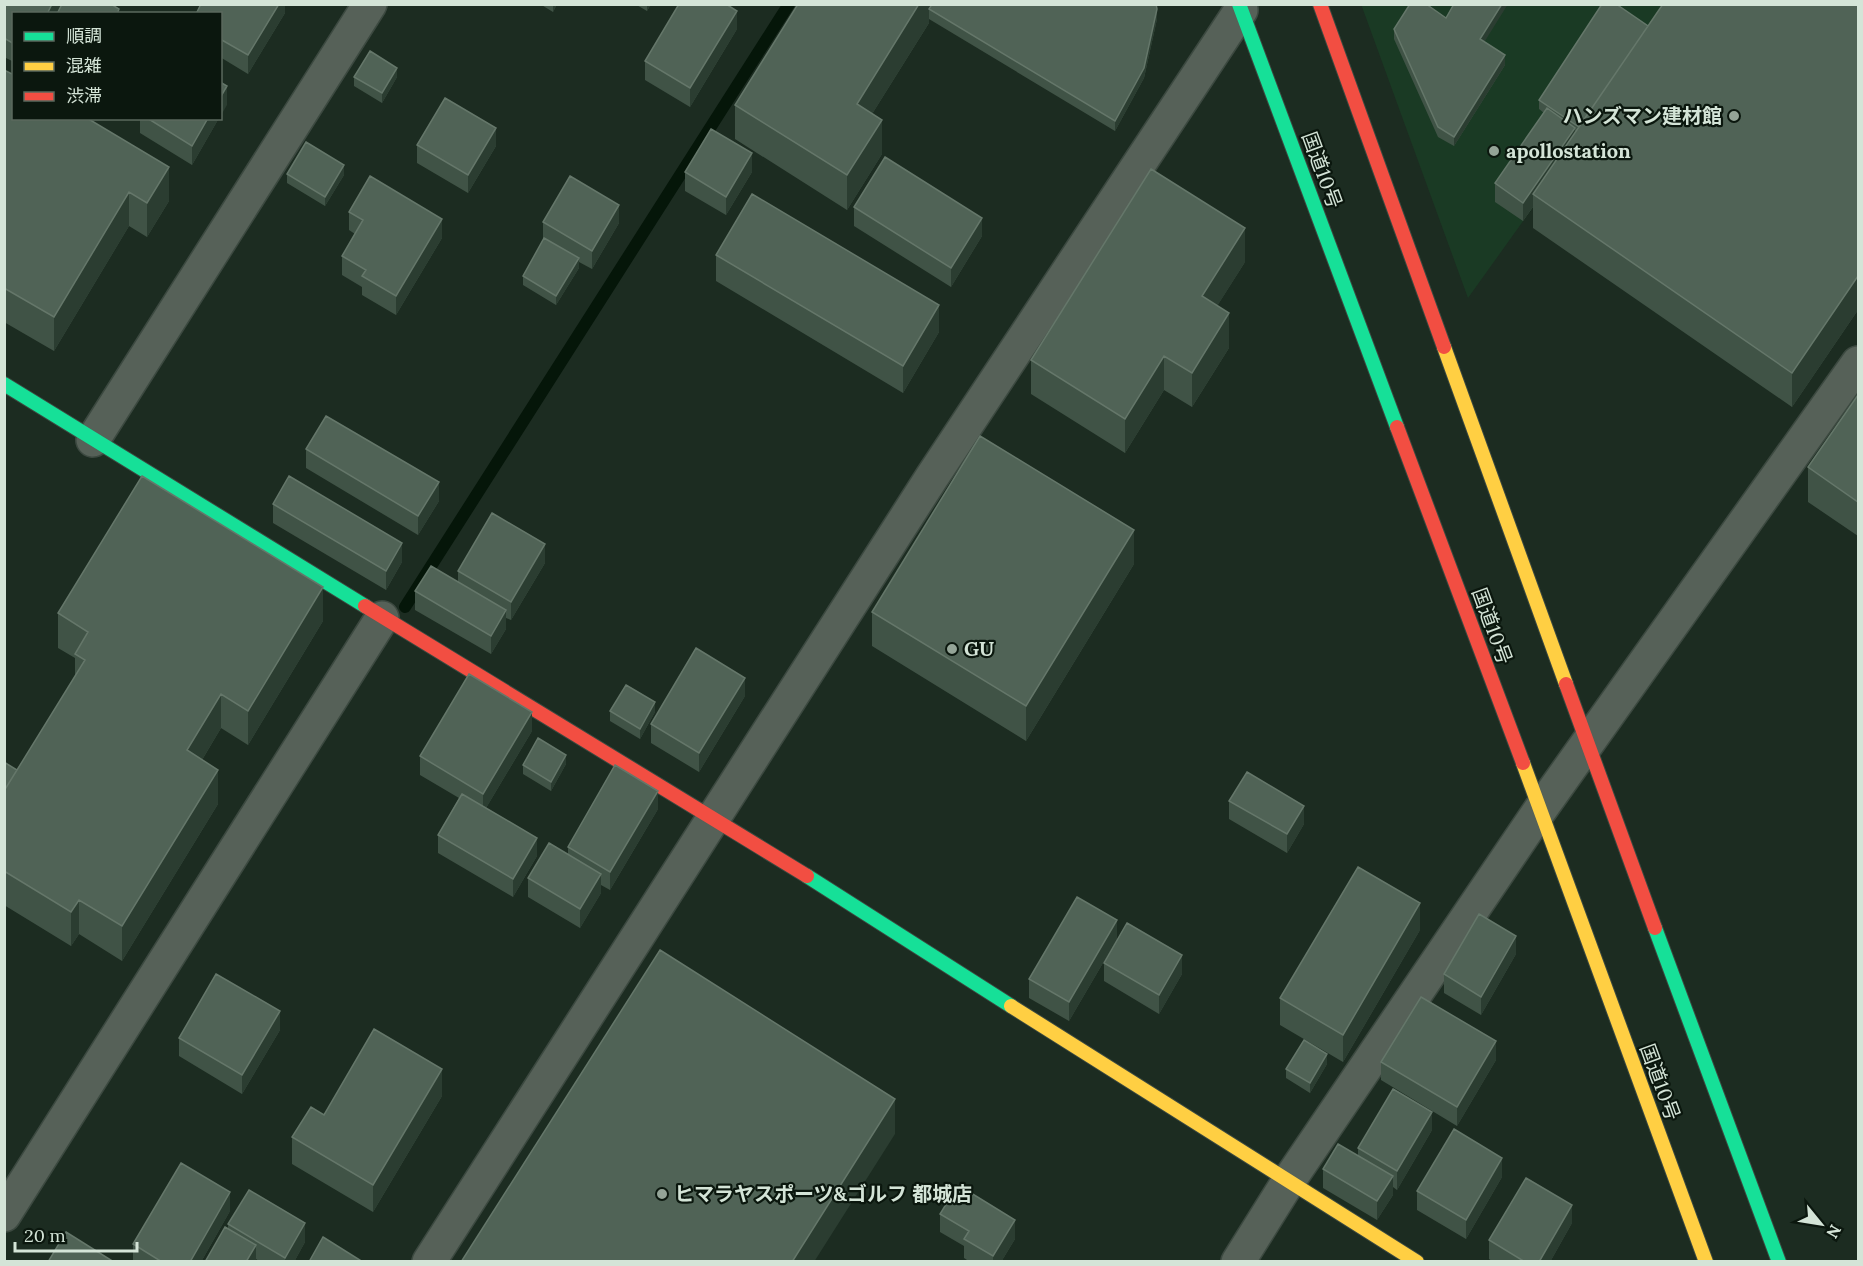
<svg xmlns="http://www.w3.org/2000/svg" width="1863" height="1266" font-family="Lora,'Noto Sans JP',serif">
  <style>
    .built { fill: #1a3a24 }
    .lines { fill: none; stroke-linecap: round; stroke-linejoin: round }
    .stream { stroke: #051609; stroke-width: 12 }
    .street-casing { stroke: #3c4940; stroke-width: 36 }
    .fast-casing { stroke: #3c4940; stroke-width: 16 }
    .slow-casing { stroke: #3c4940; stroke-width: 16 }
    .jam-casing { stroke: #3c4940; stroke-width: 16 }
    .street { stroke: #566158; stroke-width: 33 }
    .fast { stroke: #16e098; stroke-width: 14 }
    .slow { stroke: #ffcf43; stroke-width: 14 }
    .jam { stroke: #f24e42; stroke-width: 14 }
    .wall { fill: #405346 }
    .shaded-wall { fill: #2b3d31 }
    .building { fill: #506356; stroke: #65776a; stroke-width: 1.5 }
    .poi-dot { fill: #94a497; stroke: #0b170e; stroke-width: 2 }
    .labels { text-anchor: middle; stroke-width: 4.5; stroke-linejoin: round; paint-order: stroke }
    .poi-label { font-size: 20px; font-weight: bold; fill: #d4e4d7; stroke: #0b170e; text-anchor: start }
    .street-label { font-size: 20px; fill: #d4e4d7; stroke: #0b170e }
  </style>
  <rect width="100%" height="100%" fill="#1c2c21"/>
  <path class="built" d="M 1361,4 L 1678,5 L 1468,298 Z"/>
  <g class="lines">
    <path class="stream" d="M 405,607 L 789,4"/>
    <defs>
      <path id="street" d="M 93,440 L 370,4
        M 4,1215 L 382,618
        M 429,1262 L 932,477 L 1241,10
        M 1238,1262 L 1288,1182 L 1540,810 L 1858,363"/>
      <path id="fast" d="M 1239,4 L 1397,427
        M 4,384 L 365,606
        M 807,876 L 1011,1006
        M 1655,928 L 1779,1262"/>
      <path id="slow" d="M 1444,347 L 1566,684
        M 1523,763 L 1706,1262
        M 1011,1006 L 1417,1262"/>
      <path id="jam" d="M 1320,4 L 1444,347
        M 1397,427 L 1523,763
        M 365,606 L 807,876
        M 1566,684 L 1655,928"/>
    </defs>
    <use href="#street" class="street-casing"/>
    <use href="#fast" class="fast-casing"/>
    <use href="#slow" class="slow-casing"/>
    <use href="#jam" class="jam-casing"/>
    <use href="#street" class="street"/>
    <use href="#fast" class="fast"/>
    <use href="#slow" class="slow"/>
    <use href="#jam" class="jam"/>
  </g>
  <path class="wall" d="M 4,4 L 119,14 L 14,14 L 14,62 L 4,57 Z
    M 285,4 L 285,13 L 248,74 L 220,57 L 220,14 Z
    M 540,4 L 557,4 L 553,12 Z
    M 635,4 L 651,4 L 647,11 Z
    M 929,4 L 929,9 L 1157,19 L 1144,78 L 1115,131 L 929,19 L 929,23 L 872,114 L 882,154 L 847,210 L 735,139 L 735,105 Z
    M 1858,4 L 1858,310 L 1792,407 L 1533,228 L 1533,207 L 1523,221 L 1495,202 L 1495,183 L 1544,113 L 1539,109 L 1539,100 L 1648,26 Z
    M 737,29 L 690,107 L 645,80 L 645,61 Z
    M 1394,29 L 1485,42 L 1505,65 L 1454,146 L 1438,137 L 1394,39 Z
    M 4,70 L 169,201 L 147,237 L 129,226 L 54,351 L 4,322 Z
    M 354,77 L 397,77 L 382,103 L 354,86 Z
    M 140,118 L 219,118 L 192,165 L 140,133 Z
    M 417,145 L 496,146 L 468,193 L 417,163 Z
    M 685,172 L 752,172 L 726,215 L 685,191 Z
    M 287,174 L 344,175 L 325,206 L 287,183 Z
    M 854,207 L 982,236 L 951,287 L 854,226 Z
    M 349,212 L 442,238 L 396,315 L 362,295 L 362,287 L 342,275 L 342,256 L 355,234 L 349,230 Z
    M 543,222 L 619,223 L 592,269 L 579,262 L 579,268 L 556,305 L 523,285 L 523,276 L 543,240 Z
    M 716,255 L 939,332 L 903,393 L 716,281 Z
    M 1245,262 L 1217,306 L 1229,348 L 1192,407 L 1164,390 L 1125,453 L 1031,394 L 1031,360 Z
    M 1858,395 L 1858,536 L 1808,502 L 1808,467 Z
    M 306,449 L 439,501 L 418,535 L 306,468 Z
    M 273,504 L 402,562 L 386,590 L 273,523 Z
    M 545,563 L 511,620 L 506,618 L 506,629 L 491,654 L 415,610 L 415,591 L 458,582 L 458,571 Z
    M 1134,564 L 1026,741 L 872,646 L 872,612 Z
    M 58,613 L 323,621 L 248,745 L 221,728 L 202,760 L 218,804 L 122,961 L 79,934 L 71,946 L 4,905 L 4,762 L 17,770 L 75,677 L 75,658 L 58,648 Z
    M 745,696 L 699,772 L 651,743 L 651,724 Z
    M 610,711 L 655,712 L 640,739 L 610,721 Z
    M 532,731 L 486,808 L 537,856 L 513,897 L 438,853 L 438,835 L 459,798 L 420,775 L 420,756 Z
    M 566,764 L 551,791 L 523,774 L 523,765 Z
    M 1229,801 L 1304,824 L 1287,853 L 1229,819 Z
    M 658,809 L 610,890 L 601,885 L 601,893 L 580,928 L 528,897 L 528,878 L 568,854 L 568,847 Z
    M 1420,930 L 1343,1062 L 1280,1025 L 1280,998 Z
    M 1117,939 L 1069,1021 L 1029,998 L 1029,979 Z
    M 1516,954 L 1481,1015 L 1444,993 L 1444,974 Z
    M 1104,963 L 1182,974 L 1159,1014 L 1104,981 Z
    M 280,1030 L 242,1094 L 179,1056 L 179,1038 Z
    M 1496,1060 L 1457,1126 L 1381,1080 L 1381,1062 Z
    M 1327,1064 L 1310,1093 L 1286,1078 L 1286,1069 Z
    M 442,1096 L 373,1212 L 292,1164 L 292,1137 L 324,1115 Z
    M 1432,1130 L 1397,1190 L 1393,1187 L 1393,1195 L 1377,1220 L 1323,1188 L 1323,1169 L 1358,1156 L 1358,1148 Z
    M 1502,1177 L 1466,1239 L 1417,1210 L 1417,1191 Z
    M 230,1211 L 201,1262 L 133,1262 L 133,1244 Z
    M 940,1214 L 1015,1239 L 1001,1262 L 970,1262 L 964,1258 L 964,1246 L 940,1232 Z
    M 1572,1223 L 1550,1262 L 1493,1262 L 1489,1259 L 1489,1240 Z
    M 228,1224 L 305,1242 L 294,1262 L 260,1262 L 256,1259 L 256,1262 L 228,1229 Z"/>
  <path class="shaded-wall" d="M 52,4 L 63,4 L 58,14 L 47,14 Z
    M 279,4 L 285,4 L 285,13 L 248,74 L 248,55 Z
    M 553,4 L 557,4 L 553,12 Z
    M 647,4 L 651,4 L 647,11 Z
    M 919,4 L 929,4 L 929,23 L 857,138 L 857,104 Z
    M 1502,4 L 1508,4 L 1480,49 L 1480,39 Z
    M 1157,9 L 1157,19 L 1144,78 L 1115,131 L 1115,121 Z
    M 737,11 L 737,29 L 690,107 L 690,88 Z
    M 1505,55 L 1505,65 L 1454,146 L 1454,137 Z
    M 397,68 L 397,77 L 382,103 L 382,93 Z
    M 227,86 L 227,105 L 220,117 L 220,98 Z
    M 208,118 L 219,118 L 192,165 L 192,146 Z
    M 882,120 L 882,154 L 847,210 L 847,175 Z
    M 496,128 L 496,146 L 468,193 L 468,175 Z
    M 1575,128 L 1575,146 L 1533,194 L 1533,207 L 1523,221 L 1523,203 Z
    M 752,153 L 752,172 L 726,215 L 726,197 Z
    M 344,165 L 344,175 L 325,206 L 325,197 Z
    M 169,167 L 169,201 L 147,237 L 147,203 Z
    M 129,192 L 129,226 L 54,351 L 54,317 Z
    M 619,205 L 619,223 L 592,269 L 592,251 Z
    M 982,218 L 982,236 L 951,287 L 951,268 Z
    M 442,219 L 442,238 L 396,315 L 396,296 Z
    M 1245,228 L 1245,262 L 1202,330 L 1202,296 Z
    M 579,258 L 579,268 L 556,305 L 556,296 Z
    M 1858,276 L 1858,310 L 1792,407 L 1792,373 Z
    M 939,305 L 939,332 L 903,393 L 903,366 Z
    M 1229,313 L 1229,348 L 1192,407 L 1192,373 Z
    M 1164,356 L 1164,390 L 1125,453 L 1125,419 Z
    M 439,482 L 439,501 L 418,535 L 418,516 Z
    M 1134,530 L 1134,564 L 1026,741 L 1026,706 Z
    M 402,543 L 402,562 L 386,590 L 386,571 Z
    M 545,544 L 545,563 L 511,620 L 511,602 Z
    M 323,587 L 323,621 L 248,745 L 248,711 Z
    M 506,610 L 506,629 L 491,654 L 491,636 Z
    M 745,678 L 745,696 L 699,772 L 699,753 Z
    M 221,694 L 221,728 L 187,785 L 187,750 Z
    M 655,702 L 655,712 L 640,739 L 640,729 Z
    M 532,712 L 532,731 L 483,813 L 483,794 Z
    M 566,755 L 566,764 L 551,791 L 551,782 Z
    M 218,770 L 218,804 L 122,961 L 122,926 Z
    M 658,791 L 658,809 L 610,890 L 610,872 Z
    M 1304,806 L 1304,824 L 1287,853 L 1287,834 Z
    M 537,838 L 537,856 L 513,897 L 513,879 Z
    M 601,874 L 601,893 L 580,928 L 580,909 Z
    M 79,900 L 79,934 L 71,946 L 71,912 Z
    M 1420,903 L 1420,930 L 1343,1062 L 1343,1035 Z
    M 1117,920 L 1117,939 L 1069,1021 L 1069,1002 Z
    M 1516,936 L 1516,954 L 1481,1015 L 1481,997 Z
    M 1182,955 L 1182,974 L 1159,1014 L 1159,995 Z
    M 280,1011 L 280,1030 L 242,1094 L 242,1075 Z
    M 1496,1041 L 1496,1060 L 1457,1126 L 1457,1107 Z
    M 1327,1054 L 1327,1064 L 1310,1093 L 1310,1083 Z
    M 442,1069 L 442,1096 L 373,1212 L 373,1185 Z
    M 895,1099 L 895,1134 L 814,1262 L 792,1262 Z
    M 1432,1112 L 1432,1130 L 1397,1190 L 1397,1171 Z
    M 1502,1158 L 1502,1177 L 1466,1239 L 1466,1220 Z
    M 1393,1176 L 1393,1195 L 1377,1220 L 1377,1201 Z
    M 230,1192 L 230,1211 L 201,1262 L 190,1262 Z
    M 1572,1205 L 1572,1223 L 1550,1262 L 1539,1262 Z
    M 1015,1220 L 1015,1239 L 1001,1262 L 993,1262 L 993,1256 Z
    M 305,1223 L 305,1242 L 294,1262 L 285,1262 L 285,1258 Z
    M 256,1245 L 256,1262 L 246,1262 Z"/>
  <path class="building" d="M 4,4 L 52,4 L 47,14 L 14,14 L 14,44 L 4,38 Z
    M 62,4 L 111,4 L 119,9 L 117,14 L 57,14 Z
    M 201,4 L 279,4 L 248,55 L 220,39 L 220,14 L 196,14 Z
    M 679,4 L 726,4 L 737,11 L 690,88 L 645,61 Z
    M 798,4 L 919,4 L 857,104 L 882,120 L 847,175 L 735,105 Z
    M 932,4 L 1156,4 L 1157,9 L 1144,68 L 1115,121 L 929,9 Z
    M 1410,4 L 1426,4 L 1446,18 L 1454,4 L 1502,4 L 1480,39 L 1505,55 L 1454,137 L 1438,127 L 1394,29 Z
    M 1602,4 L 1616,4 L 1648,26 L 1579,127 L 1539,100 Z
    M 1663,4 L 1858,4 L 1858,276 L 1792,373 L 1533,194 Z
    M 370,51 L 397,68 L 382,93 L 354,77 Z
    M 4,70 L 14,75 L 14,118 L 87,118 L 169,167 L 147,203 L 129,192 L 54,317 L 4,288 Z
    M 220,82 L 227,86 L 220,98 Z
    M 445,98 L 496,128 L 468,175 L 417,145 Z
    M 1547,108 L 1575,128 L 1523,203 L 1495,183 Z
    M 147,118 L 208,118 L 192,146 Z
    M 711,129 L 752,153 L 726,197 L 685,172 Z
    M 306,142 L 344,165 L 325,197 L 287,174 Z
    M 885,157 L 982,218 L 951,268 L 854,207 Z
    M 1151,169 L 1245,228 L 1202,296 L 1229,313 L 1192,373 L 1164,356 L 1125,419 L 1031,360 Z
    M 370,176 L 442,219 L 396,296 L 362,276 L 366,270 L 342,256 L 363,220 L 349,212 Z
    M 570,176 L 619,205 L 592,251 L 543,222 Z
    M 752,194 L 939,305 L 903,366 L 716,255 Z
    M 544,238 L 579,258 L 556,296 L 523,276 Z
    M 1858,395 L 1858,502 L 1808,467 Z
    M 326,416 L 439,482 L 418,516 L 306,449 Z
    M 980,436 L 1134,530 L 1026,706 L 872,612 Z
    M 142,476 L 323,587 L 248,711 L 221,694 L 187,750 L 218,770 L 122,926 L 79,900 L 71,912 L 4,871 L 4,791 L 85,660 L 75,654 L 88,632 L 58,613 Z
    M 289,476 L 402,543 L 386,571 L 273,504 Z
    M 492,513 L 545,544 L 511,602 L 458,571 Z
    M 431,566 L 506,610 L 491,636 L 415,591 Z
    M 696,648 L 745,678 L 699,753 L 651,724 Z
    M 469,674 L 532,712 L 483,794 L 420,756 Z
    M 626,685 L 655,702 L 640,729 L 610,711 Z
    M 538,738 L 566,755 L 551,782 L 523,765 Z
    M 4,762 L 17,770 L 4,791 Z
    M 615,765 L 658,791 L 610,872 L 568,847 Z
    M 1247,772 L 1304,806 L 1287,834 L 1229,801 Z
    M 462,794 L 537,838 L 513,879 L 438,835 Z
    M 549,843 L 601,874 L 580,909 L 528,878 Z
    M 1358,867 L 1420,903 L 1343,1035 L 1280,998 Z
    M 1077,897 L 1117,920 L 1069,1002 L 1029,979 Z
    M 1479,914 L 1516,936 L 1481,997 L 1444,974 Z
    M 1127,923 L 1182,955 L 1159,995 L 1104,963 Z
    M 660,950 L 895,1099 L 792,1262 L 461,1262 Z
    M 216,974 L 280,1011 L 242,1075 L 179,1038 Z
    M 1421,997 L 1496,1041 L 1457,1107 L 1381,1062 Z
    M 374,1029 L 442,1069 L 373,1185 L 292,1137 L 311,1107 L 324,1115 Z
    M 1304,1040 L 1327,1054 L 1310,1083 L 1286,1069 Z
    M 1393,1089 L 1432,1112 L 1397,1171 L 1358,1148 Z
    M 1454,1129 L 1502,1158 L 1466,1220 L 1417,1191 Z
    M 1338,1144 L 1393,1176 L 1377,1201 L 1323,1169 Z
    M 181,1163 L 230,1192 L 190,1262 L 162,1262 L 133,1244 Z
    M 1526,1178 L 1572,1205 L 1539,1262 L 1525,1262 L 1489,1240 Z
    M 958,1185 L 1015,1220 L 993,1256 L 964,1239 L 969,1231 L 940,1214 Z
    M 249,1190 L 305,1223 L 285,1258 L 228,1224 Z
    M 225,1227 L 256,1245 L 246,1262 L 205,1262 Z
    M 66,1232 L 114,1262 L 48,1262 Z
    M 323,1237 L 363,1262 L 309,1262 Z"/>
  <g class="poi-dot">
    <circle cx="1734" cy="116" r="6"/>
    <circle cx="1494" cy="151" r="6"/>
    <circle cx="952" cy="649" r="6"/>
    <circle cx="662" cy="1194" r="6"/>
  </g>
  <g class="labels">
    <g class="poi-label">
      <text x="1722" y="123" text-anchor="end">ハンズマン建材館</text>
      <text x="1506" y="158">apollostation</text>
      <text x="964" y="656">GU</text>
      <text x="674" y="1201">ヒマラヤスポーツ&amp;ゴルフ 都城店</text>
    </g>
    <g class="street-label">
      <text transform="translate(1322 170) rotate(70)" y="7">国道10号</text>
      <text transform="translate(1492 626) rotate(70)" y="7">国道10号</text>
      <text transform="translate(1660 1082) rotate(70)" y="7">国道10号</text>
    </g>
  </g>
  <rect width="1863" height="1266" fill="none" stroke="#d4e4d7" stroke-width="12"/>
  <rect x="12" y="12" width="210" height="108" fill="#0b170e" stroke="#5b695e" stroke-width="1.5"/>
  <rect x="24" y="32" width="30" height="9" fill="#16e098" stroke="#5b695e" stroke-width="1.5"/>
  <text x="66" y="42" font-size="18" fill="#d4e4d7">順調</text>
  <rect x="24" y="62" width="30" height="9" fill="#ffcf43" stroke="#5b695e" stroke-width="1.5"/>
  <text x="66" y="72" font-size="18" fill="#d4e4d7">混雑</text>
  <rect x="24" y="92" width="30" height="9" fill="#f24e42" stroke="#5b695e" stroke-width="1.5"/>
  <text x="66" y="102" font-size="18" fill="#d4e4d7">渋滞</text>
  <g transform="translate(1821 1224) rotate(120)" stroke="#0b170e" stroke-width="4.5" paint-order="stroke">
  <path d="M0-4.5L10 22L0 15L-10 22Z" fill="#d4e4d7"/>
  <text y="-9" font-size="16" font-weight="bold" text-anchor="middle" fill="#d4e4d7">N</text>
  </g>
  <path d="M15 1242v9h122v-9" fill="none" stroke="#d4e4d7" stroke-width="3"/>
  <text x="24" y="1242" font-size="18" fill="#d4e4d7" stroke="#0b170e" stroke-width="4.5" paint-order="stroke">20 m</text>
</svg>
